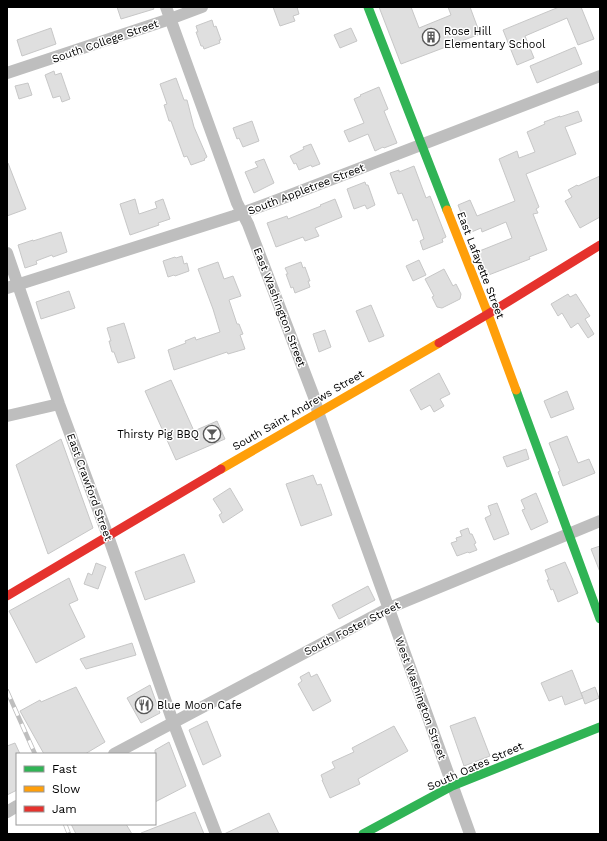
<svg xmlns="http://www.w3.org/2000/svg" width="607" height="841" font-family="'Work Sans',sans-serif">
  <style>
    .building { fill: #dfdfdf; stroke: #c7c7c7 }
    .lines { fill: none; stroke-linecap: round; stroke-linejoin: round }
    .street { stroke: #bebebe; stroke-width: 12 }
    .fast { stroke: #30b455; stroke-width: 9 }
    .slow { stroke: #ff9f0a; stroke-width: 9 }
    .jam { stroke: #e5322d; stroke-width: 9 }
    .rail-casing { stroke: #bebebe; stroke-width: 4.5 }
    .rail { stroke: #fff; stroke-width: 3; stroke-dasharray: 9; stroke-linecap: butt }
    .labels { text-anchor: middle; stroke-width: 3; stroke-linejoin: round; paint-order: stroke }
    .poi-label { font-size: 11px; fill: #000; stroke: #fff; text-anchor: start }
    .street-label { font-size: 11px; fill: #000; stroke: #fff }
  </style>
  <rect width="100%" height="100%" fill="#fff"/>
  <path class="building" d="M 117,7 L 153,7 L 154,9 L 121,19 Z
    M 273,7 L 297,7 L 299,14 L 293,16 L 295,21 L 280,26 Z
    M 379,7 L 411,7 L 419,28 L 451,15 L 448,7 L 470,7 L 480,34 L 401,64 Z
    M 559,7 L 581,7 L 594,39 L 578,45 L 567,18 L 525,36 L 534,58 L 517,65 L 503,30 Z
    M 212,20 L 214,27 L 216,26 L 221,40 L 219,40 L 220,43 L 204,49 L 203,46 L 201,46 L 196,32 L 198,32 L 196,26 Z
    M 51,28 L 56,44 L 22,56 L 17,40 Z
    M 351,28 L 357,41 L 340,48 L 334,35 Z
    M 575,47 L 582,64 L 537,83 L 530,66 Z
    M 54,71 L 55,75 L 61,73 L 70,99 L 62,102 L 60,96 L 53,98 L 45,75 Z
    M 176,78 L 184,100 L 187,100 L 194,127 L 207,157 L 204,159 L 205,160 L 191,165 L 187,156 L 184,157 L 171,121 L 169,121 L 164,105 L 167,104 L 160,84 Z
    M 28,83 L 32,95 L 19,99 L 15,86 Z
    M 379,87 L 388,109 L 384,111 L 397,143 L 384,148 L 383,147 L 375,151 L 368,134 L 349,142 L 344,131 L 364,123 L 354,99 L 361,96 L 360,95 Z
    M 578,111 L 582,121 L 565,127 L 576,154 L 526,174 L 539,207 L 536,209 L 538,213 L 533,214 L 547,250 L 529,257 L 530,259 L 486,276 L 477,252 L 512,238 L 506,222 L 482,232 L 481,228 L 469,233 L 458,205 L 470,200 L 477,216 L 515,201 L 499,159 L 517,151 L 519,158 L 535,152 L 527,132 L 545,124 L 544,122 L 560,116 L 560,117 Z
    M 252,121 L 259,141 L 243,147 L 239,138 L 237,139 L 233,128 Z
    M 311,144 L 320,164 L 312,167 L 311,165 L 299,170 L 296,163 L 294,164 L 290,156 L 304,149 L 303,147 Z
    M 264,159 L 274,183 L 254,193 L 245,172 L 258,167 L 255,162 Z
    M 7,163 L 8,163 L 20,194 L 26,209 L 7,216 Z
    M 414,166 L 426,198 L 430,196 L 446,237 L 442,239 L 443,242 L 423,250 L 420,241 L 424,239 L 417,219 L 413,221 L 402,193 L 398,194 L 390,173 L 399,170 L 399,172 Z
    M 600,176 L 600,217 L 580,228 L 565,201 L 572,197 L 568,190 L 577,185 L 578,186 Z
    M 365,182 L 366,185 L 368,185 L 375,205 L 367,209 L 365,205 L 354,209 L 347,189 Z
    M 135,199 L 139,214 L 157,208 L 155,202 L 163,199 L 170,219 L 158,223 L 159,225 L 130,235 L 120,204 Z
    M 335,199 L 342,217 L 315,228 L 319,236 L 305,241 L 303,237 L 276,247 L 267,223 L 287,216 L 288,219 L 321,206 L 320,205 Z
    M 61,232 L 67,252 L 53,257 L 52,255 L 36,261 L 37,264 L 25,268 L 18,245 L 33,240 L 33,241 Z
    M 182,256 L 184,264 L 187,263 L 189,271 L 175,276 L 174,275 L 168,277 L 163,261 L 175,257 L 176,258 Z
    M 419,260 L 426,275 L 413,281 L 406,266 Z
    M 218,262 L 224,279 L 233,276 L 241,296 L 229,300 L 237,324 L 239,324 L 243,334 L 240,335 L 245,349 L 228,354 L 227,352 L 174,370 L 168,350 L 186,343 L 185,341 L 195,337 L 196,340 L 220,332 L 213,309 L 198,269 Z
    M 301,262 L 303,268 L 305,267 L 310,281 L 308,281 L 310,287 L 295,293 L 293,287 L 291,288 L 286,274 L 288,274 L 285,268 Z
    M 444,269 L 453,286 L 456,284 L 461,294 L 460,299 L 442,308 L 437,307 L 432,297 L 434,296 L 425,279 Z
    M 69,291 L 75,308 L 41,319 L 36,302 Z
    M 568,294 L 570,297 L 576,294 L 590,316 L 585,319 L 594,334 L 588,338 L 578,323 L 571,328 L 562,313 L 558,316 L 551,304 Z
    M 371,305 L 384,336 L 369,342 L 356,311 Z
    M 124,323 L 135,358 L 118,363 L 114,352 L 112,352 L 109,341 L 111,341 L 107,328 Z
    M 325,330 L 331,347 L 319,352 L 313,334 Z
    M 439,373 L 450,394 L 440,399 L 444,406 L 434,412 L 430,405 L 421,410 L 410,390 Z
    M 171,380 L 194,431 L 217,421 L 225,439 L 176,460 L 145,391 Z
    M 567,391 L 574,409 L 551,418 L 544,401 Z
    M 567,436 L 578,463 L 589,459 L 595,473 L 563,486 L 558,472 L 560,471 L 549,443 Z
    M 61,439 L 93,528 L 48,554 L 16,465 Z
    M 526,449 L 529,459 L 507,467 L 503,457 Z
    M 313,475 L 317,485 L 321,484 L 332,515 L 301,526 L 286,484 Z
    M 230,488 L 243,510 L 223,523 L 219,515 L 222,513 L 213,499 Z
    M 536,493 L 548,522 L 531,530 L 522,510 L 525,509 L 521,500 Z
    M 497,503 L 509,534 L 494,540 L 485,518 L 491,515 L 488,506 Z
    M 468,528 L 470,534 L 472,534 L 476,543 L 474,544 L 477,550 L 469,553 L 468,552 L 457,556 L 451,543 L 457,541 L 456,538 L 462,536 L 460,531 Z
    M 600,546 L 600,572 L 591,549 Z
    M 184,554 L 195,582 L 145,600 L 135,572 Z
    M 565,562 L 573,580 L 573,581 L 578,593 L 558,602 L 553,589 L 551,590 L 547,580 L 549,580 L 545,570 Z
    M 96,563 L 106,567 L 98,589 L 84,584 L 88,573 L 92,575 Z
    M 69,578 L 78,600 L 69,604 L 85,637 L 36,663 L 9,611 Z
    M 368,586 L 375,600 L 339,619 L 332,605 Z
    M 132,643 L 136,655 L 86,669 L 80,659 Z
    M 572,670 L 583,698 L 565,705 L 562,696 L 549,701 L 541,683 Z
    M 309,672 L 311,677 L 317,674 L 331,701 L 313,711 L 298,684 L 302,681 L 300,677 Z
    M 150,685 L 160,713 L 141,723 L 127,698 Z
    M 76,687 L 105,742 L 85,754 L 44,754 L 20,711 L 40,700 L 41,702 Z
    M 595,687 L 599,698 L 585,704 L 581,693 Z
    M 475,717 L 490,756 L 464,766 L 450,726 Z
    M 207,721 L 221,756 L 203,765 L 189,730 Z
    M 394,726 L 408,751 L 358,779 L 360,784 L 330,798 L 322,780 L 323,780 L 321,775 L 335,768 L 332,762 L 354,752 L 352,748 Z
    M 169,742 L 186,786 L 155,802 L 155,750 Z
    M 15,743 L 20,754 L 17,754 L 17,790 L 7,795 L 7,746 Z
    M 195,812 L 204,834 L 141,834 L 141,833 Z
    M 269,813 L 279,834 L 224,834 Z
    M 71,824 L 126,824 L 132,834 L 76,834 Z"/>
  <g class="lines">
    <path class="street" d="M 166,7 L 237,203 L 248,224 L 314,397 L 318,412 L 470,834
      M 7,73 L 170,19 L 202,7
      M 7,253 L 59,404 L 108,536 L 173,722 L 216,834
      M 7,288 L 234,216 L 275,201 L 600,76
      M 7,416 L 59,404
      M 114,754 L 389,608 L 600,521
      M 7,812 L 17,806"/>
    <path class="fast" d="M 368,7 L 447,210
      M 516,390 L 600,619
      M 363,834 L 452,786 L 600,727"/>
    <path class="slow" d="M 447,210 L 488,314 L 516,390
      M 221,469 L 439,343"/>
    <path class="jam" d="M 439,343 L 488,314 L 600,245
      M 7,596 L 221,469"/>
    <defs>
      <path id="rail" d="M 7,691 L 35,754
        M 65,824 L 69,834"/>
    </defs>
    <use href="#rail" class="rail-casing"/>
    <use href="#rail" class="rail"/>
  </g>
  <defs>
    <symbol id="building-ring" viewBox="-11 -11 22 22"><circle r="9.5" fill="#fff" stroke="#595959" stroke-width="1.5"/><path d="M-4-6H4V6H1V3H-1V6H-4ZM-2.5-4.3h1.7v1.8h-1.7ZM.8-4.3h1.7v1.8H.8ZM-2.5-1h1.7V.8h-1.7ZM.8-1h1.7V.8H.8Z" fill="#595959"/></symbol>
    <symbol id="bar-ring" viewBox="-11 -11 22 22"><circle r="9.5" fill="#fff" stroke="#595959" stroke-width="1.5"/><path d="M-6-5H6L.8 .8V4.5H3.5V6h-7V4.5H-.8V.8Z" fill="#595959"/></symbol>
    <symbol id="restaurant-ring" viewBox="-11 -11 22 22"><circle r="9.5" fill="#fff" stroke="#595959" stroke-width="1.5"/><path d="M-5-6h1v4h1v-4h1v4h1v-4h1v5L-1.5 .5V6h-2V.5L-5-1ZM5-6V6H3V1.5H1.5Q1.5-4 5-6Z" fill="#595959"/></symbol>
  </defs>
  <g fill-rule="evenodd">
    <use href="#building-ring" x="421" y="27" width="20" height="20"/>
    <use href="#bar-ring" x="202" y="424" width="20" height="20"/>
    <use href="#restaurant-ring" x="134" y="695" width="20" height="20"/>
  </g>
  <g class="labels">
    <g class="poi-label">
      <text x="444" y="35">Rose Hill<tspan x="444" dy="13">Elementary School</tspan></text>
      <text x="199" y="438" text-anchor="end">Thirsty Pig BBQ</text>
      <text x="157" y="709">Blue Moon Cafe</text>
    </g>
    <g class="street-label">
      <text transform="translate(105 41) rotate(-19)" y="4">South College Street</text>
      <text transform="translate(306 189) rotate(-21)" y="4">South Appletree Street</text>
      <text transform="translate(481 265) rotate(69)" y="4">East Lafayette Street</text>
      <text transform="translate(280 307) rotate(69)" y="4">East Washington Street</text>
      <text transform="translate(298 410) rotate(-30)" y="4">South Saint Andrews Street</text>
      <text transform="translate(90 487) rotate(70)" y="4">East Crawford Street</text>
      <text transform="translate(352 628) rotate(-27)" y="4">South Foster Street</text>
      <text transform="translate(421 698) rotate(70)" y="4">West Washington Street</text>
      <text transform="translate(475 766) rotate(-24)" y="4">South Oates Street</text>
    </g>
  </g>
  <rect width="607" height="841" fill="none" stroke="#000000" stroke-width="16"/>
  <rect x="16" y="753" width="140" height="72" fill="#ffffff" stroke="#999999"/>
  <rect x="24" y="766" width="20" height="6" fill="#30b455" stroke="#999999"/>
  <text x="52" y="773" font-size="12" fill="#000000">Fast</text>
  <rect x="24" y="786" width="20" height="6" fill="#ff9f0a" stroke="#999999"/>
  <text x="52" y="793" font-size="12" fill="#000000">Slow</text>
  <rect x="24" y="806" width="20" height="6" fill="#e5322d" stroke="#999999"/>
  <text x="52" y="813" font-size="12" fill="#000000">Jam</text>
</svg>
